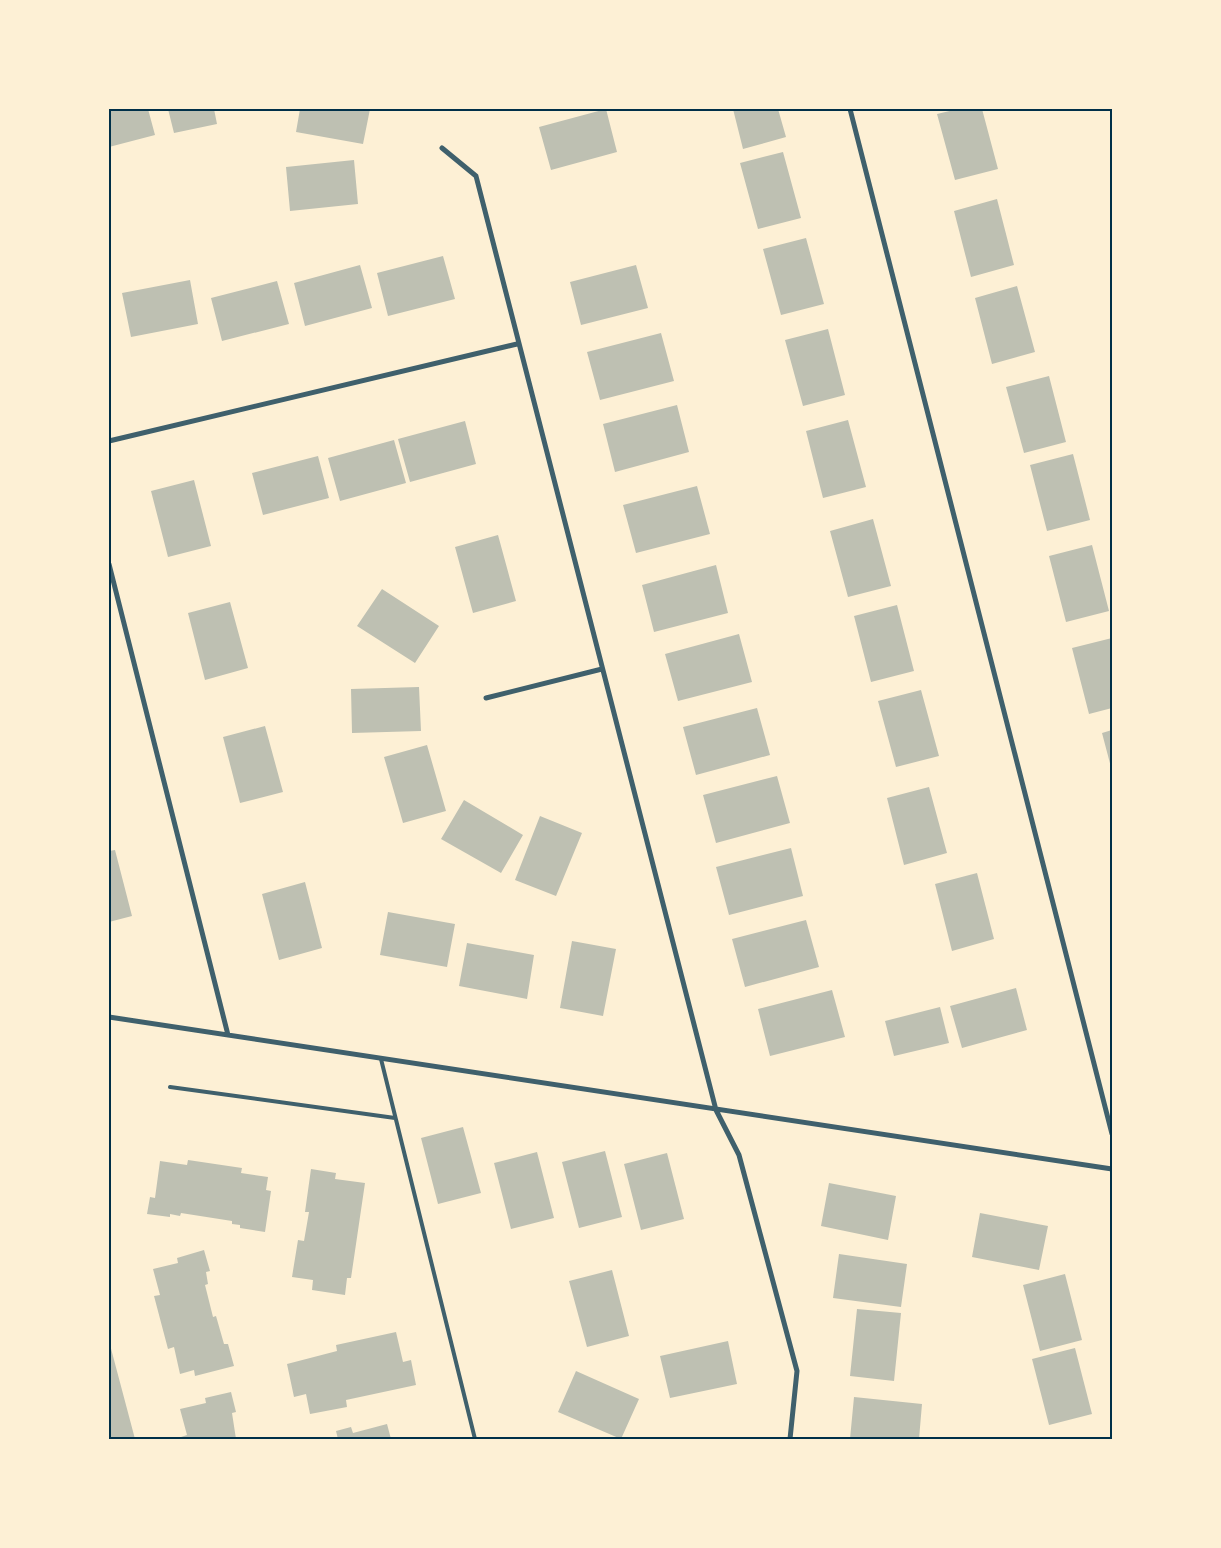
<svg xmlns="http://www.w3.org/2000/svg" width="1221" height="1548" font-family="Roboto,sans-serif">
  <style>
    .building { fill: #bec0b2 }
    .lines { fill: none; stroke-linecap: round; stroke-linejoin: round }
    .service { stroke: #3f606c; stroke-width: 4 }
    .minor { stroke: #3f606c; stroke-width: 5 }
    .neatline { fill: none; stroke: #003049; stroke-width: 2 }
  </style>
  <rect width="100%" height="100%" fill="#fdf0d5"/>
  <path class="building" d="M 109,109 L 148,109 L 155,135 L 109,147 Z
    M 168,109 L 214,109 L 217,124 L 174,133 Z
    M 300,109 L 370,109 L 363,144 L 296,132 Z
    M 606,109 L 617,152 L 551,170 L 539,127 Z
    M 733,109 L 778,109 L 786,137 L 743,149 Z
    M 958,109 L 982,109 L 998,169 L 955,180 L 937,114 Z
    M 783,152 L 801,218 L 758,229 L 740,163 Z
    M 354,160 L 358,204 L 290,211 L 286,167 Z
    M 997,199 L 1014,265 L 971,277 L 954,211 Z
    M 806,238 L 824,304 L 781,315 L 763,249 Z
    M 443,256 L 455,299 L 388,316 L 377,273 Z
    M 360,265 L 372,308 L 305,326 L 294,283 Z
    M 636,265 L 648,308 L 581,325 L 570,282 Z
    M 190,280 L 198,324 L 131,337 L 122,293 Z
    M 277,281 L 289,324 L 222,341 L 211,298 Z
    M 1017,286 L 1035,352 L 992,364 L 975,298 Z
    M 828,329 L 845,395 L 803,406 L 785,340 Z
    M 661,333 L 674,381 L 600,400 L 587,352 Z
    M 1049,376 L 1066,442 L 1024,453 L 1006,387 Z
    M 677,405 L 689,452 L 615,472 L 603,424 Z
    M 848,420 L 866,487 L 823,498 L 806,431 Z
    M 465,421 L 476,464 L 410,482 L 398,439 Z
    M 394,440 L 406,483 L 340,501 L 328,458 Z
    M 1073,454 L 1090,520 L 1047,531 L 1030,465 Z
    M 318,456 L 329,498 L 263,515 L 252,473 Z
    M 194,480 L 211,546 L 168,557 L 151,491 Z
    M 697,486 L 710,534 L 636,553 L 623,505 Z
    M 873,519 L 891,586 L 848,597 L 830,531 Z
    M 498,535 L 516,601 L 473,613 L 455,547 Z
    M 1092,545 L 1109,611 L 1066,622 L 1049,556 Z
    M 716,565 L 728,613 L 654,632 L 642,585 Z
    M 382,589 L 439,626 L 415,663 L 357,626 Z
    M 230,602 L 248,668 L 205,680 L 188,613 Z
    M 897,605 L 914,671 L 871,682 L 854,616 Z
    M 739,634 L 752,682 L 678,701 L 665,654 Z
    M 1112,638 L 1112,708 L 1089,714 L 1072,648 Z
    M 419,687 L 421,731 L 352,733 L 351,689 Z
    M 921,690 L 939,756 L 896,767 L 878,701 Z
    M 757,708 L 770,755 L 696,775 L 683,727 Z
    M 265,726 L 283,792 L 240,803 L 223,737 Z
    M 1112,730 L 1112,771 L 1102,733 Z
    M 427,745 L 446,811 L 403,823 L 384,757 Z
    M 777,776 L 790,823 L 716,843 L 703,795 Z
    M 929,787 L 947,853 L 904,865 L 887,798 Z
    M 464,800 L 523,835 L 501,873 L 441,839 Z
    M 540,816 L 582,833 L 556,896 L 515,880 Z
    M 791,848 L 803,896 L 729,915 L 716,867 Z
    M 115,850 L 132,916 L 109,922 L 109,851 Z
    M 977,873 L 994,939 L 952,951 L 935,884 Z
    M 305,882 L 322,948 L 279,960 L 262,894 Z
    M 388,912 L 455,924 L 447,967 L 380,955 Z
    M 806,920 L 819,967 L 745,987 L 732,939 Z
    M 572,941 L 616,949 L 603,1016 L 560,1008 Z
    M 467,943 L 534,955 L 527,999 L 459,986 Z
    M 1016,988 L 1027,1030 L 962,1048 L 950,1006 Z
    M 832,990 L 845,1037 L 770,1056 L 758,1009 Z
    M 940,1007 L 949,1043 L 894,1056 L 885,1021 Z
    M 463,1127 L 481,1193 L 438,1204 L 421,1138 Z
    M 605,1151 L 622,1217 L 579,1228 L 562,1162 Z
    M 537,1152 L 554,1218 L 511,1229 L 494,1163 Z
    M 667,1153 L 684,1219 L 641,1230 L 624,1164 Z
    M 188,1160 L 242,1168 L 241,1173 L 268,1177 L 266,1190 L 271,1191 L 265,1232 L 240,1228 L 240,1225 L 232,1224 L 232,1221 L 181,1213 L 180,1216 L 170,1214 L 170,1217 L 147,1214 L 150,1197 L 155,1198 L 160,1161 L 187,1165 Z
    M 311,1169 L 336,1173 L 335,1179 L 365,1183 L 351,1278 L 347,1278 L 345,1295 L 312,1290 L 313,1280 L 292,1277 L 298,1240 L 304,1241 L 309,1212 L 305,1212 Z
    M 829,1183 L 896,1196 L 888,1240 L 821,1226 Z
    M 980,1213 L 1048,1226 L 1039,1270 L 972,1257 Z
    M 204,1250 L 210,1271 L 206,1272 L 208,1284 L 205,1285 L 213,1317 L 216,1316 L 224,1344 L 228,1344 L 234,1366 L 195,1376 L 194,1370 L 180,1374 L 174,1347 L 168,1349 L 154,1296 L 160,1295 L 153,1269 L 178,1263 L 177,1258 Z
    M 839,1254 L 907,1264 L 901,1307 L 833,1298 Z
    M 612,1270 L 629,1336 L 587,1347 L 569,1281 Z
    M 1065,1274 L 1082,1340 L 1040,1351 L 1023,1285 Z
    M 857,1309 L 901,1313 L 894,1381 L 850,1376 Z
    M 396,1332 L 403,1362 L 411,1360 L 416,1385 L 346,1400 L 347,1407 L 310,1414 L 306,1394 L 294,1397 L 287,1364 L 337,1351 L 336,1345 Z
    M 109,1341 L 135,1439 L 109,1439 Z
    M 728,1341 L 737,1384 L 670,1398 L 660,1356 Z
    M 1075,1348 L 1092,1414 L 1049,1425 L 1032,1359 Z
    M 576,1371 L 639,1399 L 621,1439 L 558,1412 Z
    M 231,1392 L 236,1412 L 232,1413 L 236,1439 L 181,1439 L 181,1437 L 187,1435 L 180,1409 L 206,1403 L 205,1398 Z
    M 854,1397 L 922,1404 L 919,1439 L 850,1439 Z
    M 387,1424 L 391,1439 L 338,1439 L 336,1431 L 351,1427 L 353,1433 Z"/>
  <g class="lines">
    <path class="service" d="M 381,1059 L 475,1439
      M 170,1087 L 395,1118"/>
    <path class="minor" d="M 850,109 L 1112,1134
      M 442,148 L 476,176 L 716,1110 L 739,1155 L 797,1371 L 790,1439
      M 109,441 L 517,344
      M 109,564 L 228,1035
      M 486,698 L 602,669
      M 109,1017 L 1112,1169"/>
  </g>
  <rect width="1221" height="1548" fill="none" stroke="#fdf0d5" stroke-width="220"/>
  <rect x="110" y="110" width="1001" height="1328" class="neatline"/>
</svg>
